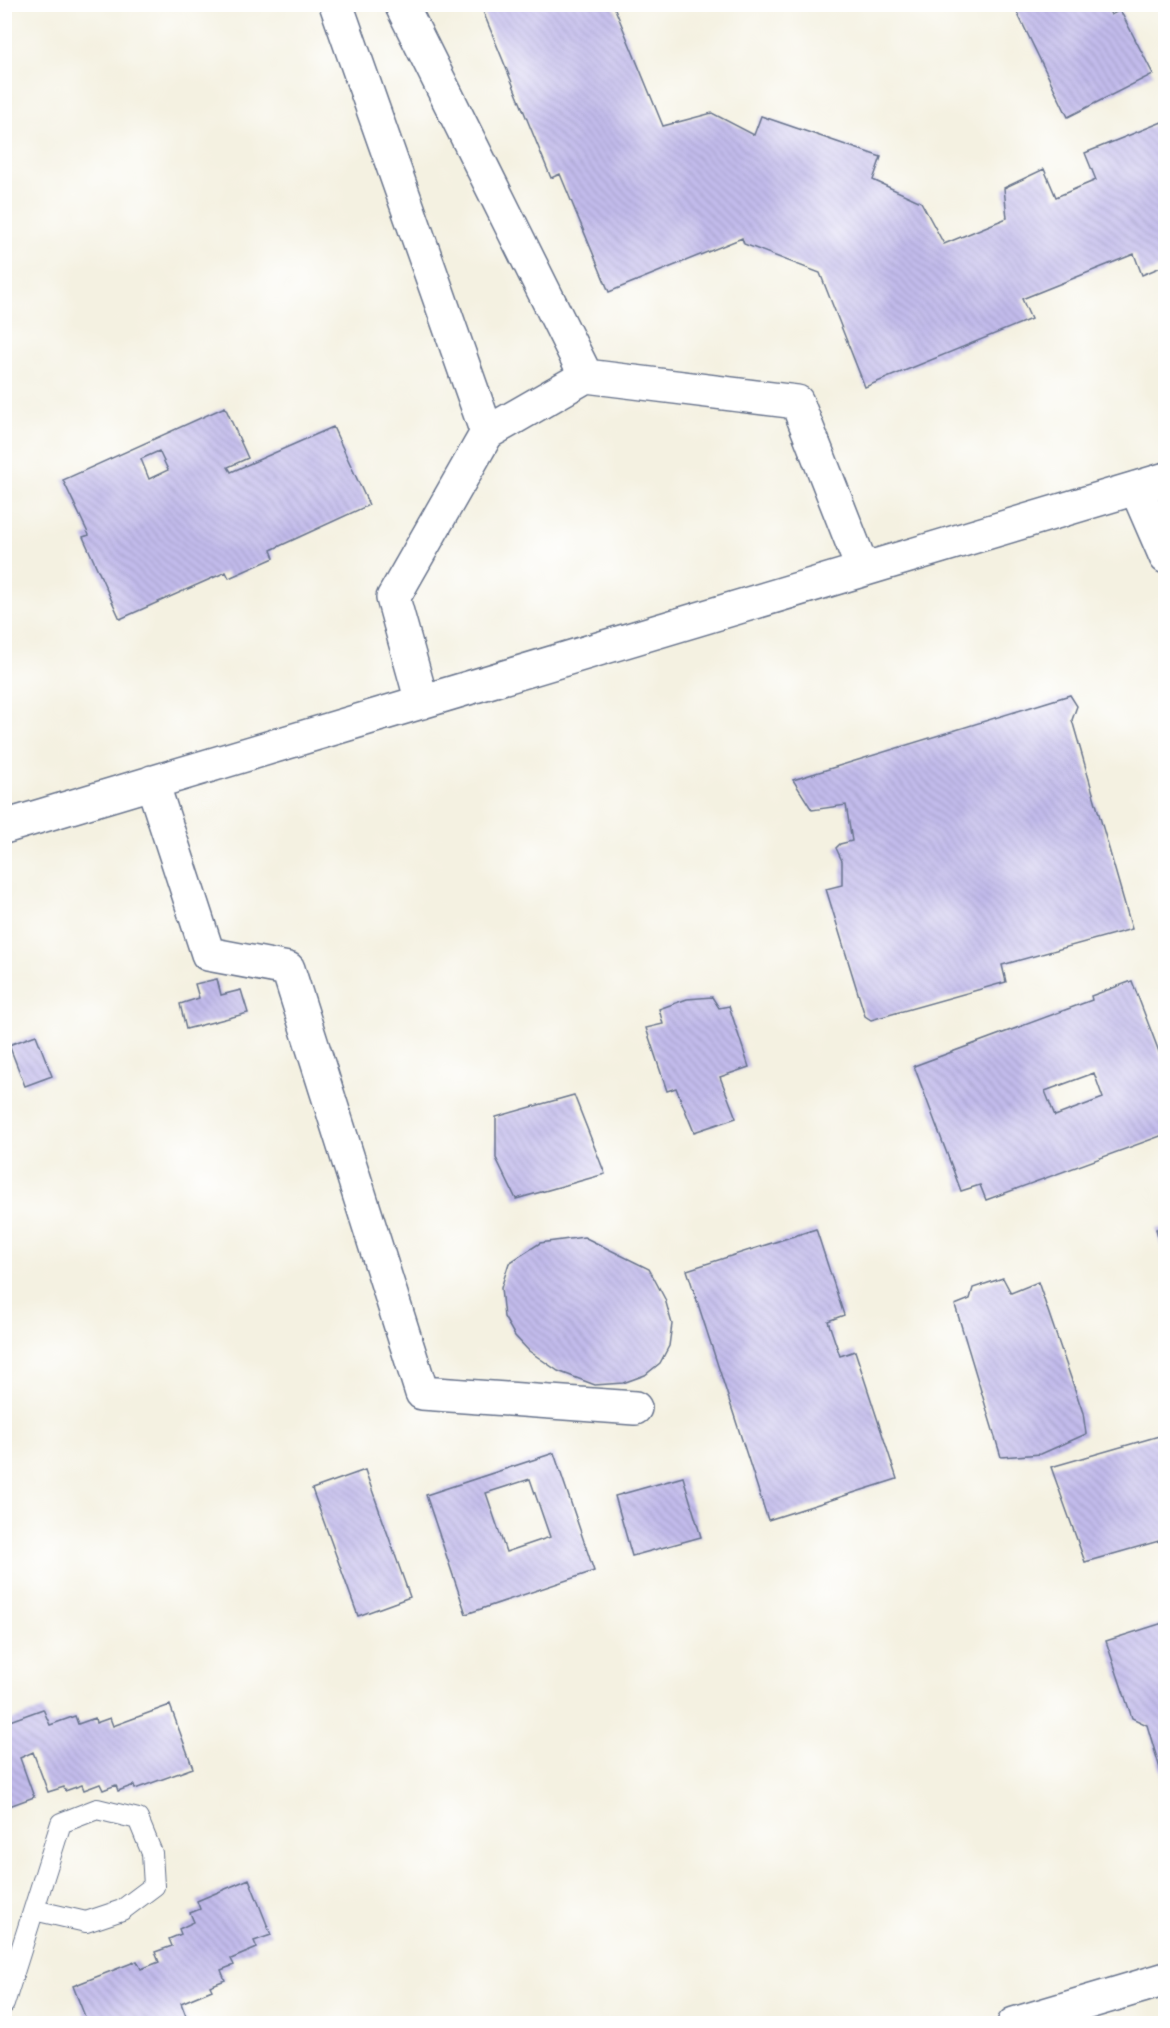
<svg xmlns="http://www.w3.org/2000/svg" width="1170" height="2028" font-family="Caveat,sans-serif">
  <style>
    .building { fill: url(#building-back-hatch); fill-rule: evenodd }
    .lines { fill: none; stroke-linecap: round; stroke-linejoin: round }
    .lane-casing { stroke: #67738c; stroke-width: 22 }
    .street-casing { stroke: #67738c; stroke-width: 36 }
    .lane { stroke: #fff; stroke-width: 20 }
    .street { stroke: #fff; stroke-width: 33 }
  </style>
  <defs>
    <pattern id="building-back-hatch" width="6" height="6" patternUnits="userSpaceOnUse" patternTransform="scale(1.5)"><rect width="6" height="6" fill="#c2bbeb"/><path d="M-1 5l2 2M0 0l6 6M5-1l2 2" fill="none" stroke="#a6a1cc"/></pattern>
  </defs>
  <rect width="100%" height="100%" fill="#fff"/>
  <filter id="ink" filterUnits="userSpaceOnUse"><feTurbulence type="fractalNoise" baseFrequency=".0167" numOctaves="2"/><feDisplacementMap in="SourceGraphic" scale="12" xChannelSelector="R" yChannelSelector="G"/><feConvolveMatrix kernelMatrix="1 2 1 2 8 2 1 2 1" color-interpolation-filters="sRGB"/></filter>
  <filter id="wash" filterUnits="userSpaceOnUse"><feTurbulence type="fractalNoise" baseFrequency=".008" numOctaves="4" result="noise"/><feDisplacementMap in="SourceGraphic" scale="24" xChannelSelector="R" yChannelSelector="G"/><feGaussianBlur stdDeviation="1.35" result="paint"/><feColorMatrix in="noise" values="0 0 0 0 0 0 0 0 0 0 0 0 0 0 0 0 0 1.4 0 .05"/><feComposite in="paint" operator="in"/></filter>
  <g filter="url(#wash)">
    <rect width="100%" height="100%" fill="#f4f1e1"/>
    <g id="blocks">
      <path class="building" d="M 480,4 L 613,4 L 663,126 L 712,113 L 754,135 L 761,116 L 881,157 L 873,180 L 921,202 L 944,244 L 1007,218 L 1004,188 L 1044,169 L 1056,197 L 1096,180 L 1085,153 L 1162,122 L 1166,130 L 1166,265 L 1142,275 L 1134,254 L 1022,299 L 1031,319 L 865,387 L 820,273 L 744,244 L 742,238 L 609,292 L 560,174 L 551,178 Z
        M 1013,4 L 1106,4 L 1111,15 L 1120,10 L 1153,74 L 1068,117 Z
        M 225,407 L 248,458 L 228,467 L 231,472 L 333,427 L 369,505 L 271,550 L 274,558 L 229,578 L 226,572 L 120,619 L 83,537 L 89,535 L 63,480 ZM 159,451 L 168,470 L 149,479 L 141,459 Z
        M 1070,695 L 1077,706 L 1072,720 L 1132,929 L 1002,965 L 1006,982 L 871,1020 L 865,1016 L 826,889 L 842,885 L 842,861 L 836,848 L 840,844 L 852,841 L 846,805 L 812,810 L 793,780 Z
        M 217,979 L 221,995 L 241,990 L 248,1013 L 186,1029 L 180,1004 L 199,998 L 195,984 Z
        M 1132,981 L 1166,1070 L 1166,1134 L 986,1200 L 980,1185 L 961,1191 L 914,1066 L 1092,1000 L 1091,996 ZM 1094,1073 L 1103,1098 L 1055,1116 L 1045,1091 Z
        M 712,997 L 719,1008 L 729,1006 L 749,1067 L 720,1077 L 736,1118 L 694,1132 L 676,1088 L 667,1091 L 646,1028 L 663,1024 L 659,1009 L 687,999 Z
        M 36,1035 L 52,1076 L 25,1086 L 9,1045 Z
        M 574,1095 L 605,1174 L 516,1199 L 496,1158 L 496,1117 Z
        M 1166,1227 L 1166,1260 L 1165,1260 L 1156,1229 Z
        M 816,1229 L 844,1315 L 828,1321 L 840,1356 L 855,1351 L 897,1479 L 768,1520 L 687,1270 Z
        M 584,1237 L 649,1269 L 665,1299 L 672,1324 L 669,1346 L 660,1363 L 645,1375 L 623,1383 L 595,1385 L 558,1371 L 529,1351 L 515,1336 L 504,1317 L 501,1288 L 509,1263 L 540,1243 Z
        M 1003,1278 L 1011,1293 L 1038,1282 L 1083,1413 L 1086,1434 L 1041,1454 L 1001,1457 L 955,1305 L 970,1299 L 973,1288 Z
        M 1166,1434 L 1166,1539 L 1085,1562 L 1051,1467 Z
        M 554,1453 L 594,1571 L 466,1614 L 426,1495 ZM 530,1479 L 550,1537 L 506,1552 L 486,1493 Z
        M 365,1470 L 410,1597 L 358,1616 L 312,1489 Z
        M 683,1477 L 701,1537 L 632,1556 L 615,1496 Z
        M 1166,1622 L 1166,1664 L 1161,1665 L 1166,1677 L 1165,1785 L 1147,1725 L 1132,1718 L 1106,1641 Z
        M 170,1705 L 193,1768 L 135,1789 L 134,1785 L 118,1791 L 116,1785 L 103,1790 L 100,1784 L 84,1790 L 82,1785 L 65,1791 L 64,1787 L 48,1792 L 33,1752 L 20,1758 L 34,1797 L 4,1808 L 4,1723 L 43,1709 L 50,1725 L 75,1716 L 78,1724 L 95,1718 L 96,1723 L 110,1718 L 113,1726 Z
        M 249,1879 L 271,1935 L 254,1941 L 257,1948 L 231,1959 L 234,1965 L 221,1970 L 225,1980 L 210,1986 L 212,1990 L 181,2003 L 189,2024 L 88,2024 L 73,1986 L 137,1961 L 141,1969 L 159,1962 L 155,1952 L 172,1946 L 169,1939 L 181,1934 L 179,1929 L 194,1922 L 190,1913 L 200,1909 L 197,1901 Z"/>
    </g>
  </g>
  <g filter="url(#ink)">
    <use href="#blocks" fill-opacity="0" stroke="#67738c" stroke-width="1.5"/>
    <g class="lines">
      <defs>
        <path id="lane" d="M 4,2004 L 61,1823 L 97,1809 L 138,1819 L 152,1853 L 154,1886 L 122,1910 L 86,1922 L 34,1910"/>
        <path id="street" d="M 336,4 L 487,433
          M 401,4 L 586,376
          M 1136,488 L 1166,557
          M 422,702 L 393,598 L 487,433 L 586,376 L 797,402 L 863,570
          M 152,782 L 208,954 L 288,969 L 422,1393 L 635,1408
          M 4,827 L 1166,479
          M 1014,2024 L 1166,1979"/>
      </defs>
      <use href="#lane" class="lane-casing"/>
      <use href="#street" class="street-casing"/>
      <use href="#lane" class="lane"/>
      <use href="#street" class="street"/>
    </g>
  </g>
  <rect width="1170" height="2028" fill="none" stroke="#fff" stroke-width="24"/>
</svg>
